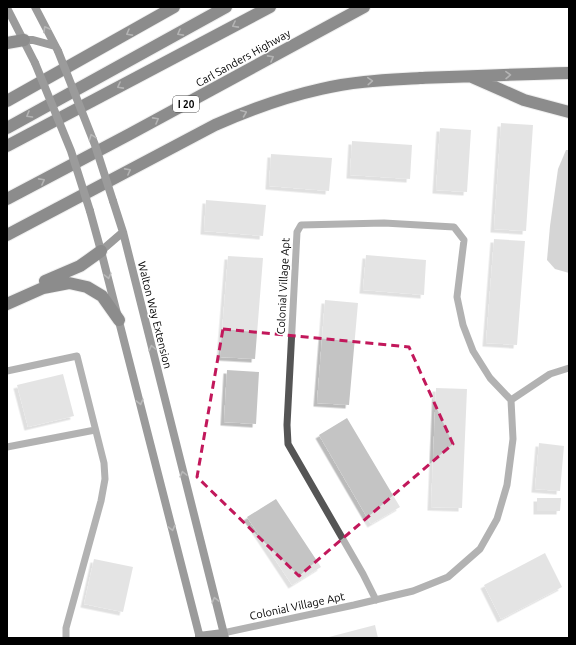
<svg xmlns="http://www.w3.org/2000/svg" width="576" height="645" font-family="Ubuntu,sans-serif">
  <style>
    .water { fill: #a3a3a3 }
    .building { fill: #c4c4c4; filter: url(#shadow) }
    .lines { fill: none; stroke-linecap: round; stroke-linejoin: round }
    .highway-casing { stroke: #dbdbdb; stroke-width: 14 }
    .lane { stroke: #555; stroke-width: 7 }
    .secondary { stroke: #222; stroke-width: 8 }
    .highway { stroke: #000; stroke-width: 12 }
    .secondary-bridge { stroke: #222; stroke-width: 8 }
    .oneway { stroke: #595959 }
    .oneway2 { stroke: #646464 }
    .marked { fill: none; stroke: #c2185b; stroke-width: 3; stroke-dasharray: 8 5; stroke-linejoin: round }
    .labels { text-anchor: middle; stroke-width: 3; stroke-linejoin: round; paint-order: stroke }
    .shield { fill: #fff; stroke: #4c4c4c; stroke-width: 1 }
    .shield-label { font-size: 10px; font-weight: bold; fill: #000 }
    .street-label { font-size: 11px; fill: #000; stroke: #fff }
  </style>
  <defs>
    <filter id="shadow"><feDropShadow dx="-3.5" dy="3.5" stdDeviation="0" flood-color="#0004"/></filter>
  </defs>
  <rect width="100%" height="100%" fill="#fff"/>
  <path class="water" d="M 566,150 L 569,150 L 569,273 L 555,269 L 547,260 L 550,226 L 558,169 Z"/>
  <path class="building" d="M 501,123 L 533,125 L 526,231 L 494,229 Z
    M 440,128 L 471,130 L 467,192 L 436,190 Z
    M 352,141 L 412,145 L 410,179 L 350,175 Z
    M 271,154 L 332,158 L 329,191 L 269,186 Z
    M 206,200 L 266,205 L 263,236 L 204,231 Z
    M 494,239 L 525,241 L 517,345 L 486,343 Z
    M 366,255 L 426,260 L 424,295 L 363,290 Z
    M 228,256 L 263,258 L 255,359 L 220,357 Z
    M 325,300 L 358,303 L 349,405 L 317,403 Z
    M 227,370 L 259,372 L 256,424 L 224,422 Z
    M 63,374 L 74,416 L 28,427 L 17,385 Z
    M 436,388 L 467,389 L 462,508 L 431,507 Z
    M 347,418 L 400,507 L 371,524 L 319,435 Z
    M 539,443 L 564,446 L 560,491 L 535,489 Z
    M 537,498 L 561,498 L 560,511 L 537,511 Z
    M 276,499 L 321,567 L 292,585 L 247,517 Z
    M 545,553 L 562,587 L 501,619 L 484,585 Z
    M 94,559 L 133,567 L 123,612 L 84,604 Z
    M 375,625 L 378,638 L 329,638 L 329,637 Z"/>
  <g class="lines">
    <defs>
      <path id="highway" d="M 7,43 L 24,40
        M 472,77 L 524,100 L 569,112
        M 7,101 L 174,7
        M 7,128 L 226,7
        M 7,146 L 270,7
        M 7,199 L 130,134 L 364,7
        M 7,235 L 215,125 C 249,110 285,97 321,89 C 354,81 387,80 420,78 C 470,76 519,74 569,73
        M 45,281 L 80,266 L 101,251
        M 7,304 L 43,288 L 69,283 L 87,287 L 102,296 L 119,320"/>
    </defs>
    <use href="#highway" class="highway-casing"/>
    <path class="lane" d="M 7,371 L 77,356 L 104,463 L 105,479 L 101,501 L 66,628 L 66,638
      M 7,447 L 95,430
      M 376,600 L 363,574 L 288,444 L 287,425 L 297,232 L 301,225 L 384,223 L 454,227 L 464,240 L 457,297 L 463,325 L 473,351 L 490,378 L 511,400
      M 223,633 L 354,605 L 413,591 L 448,577 L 480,549 L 497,519 L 507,485 L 513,439 L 511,400 L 550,374 L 569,368"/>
    <path class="secondary" d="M 35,7 L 58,51
      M 7,8 L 35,63
      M 24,40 L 33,40 L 55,46
      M 113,201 L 123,232 L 225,638
      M 90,211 L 101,251 L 200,638
      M 101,251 L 123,232
      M 199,636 L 223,633"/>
    <use href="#highway" class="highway"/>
    <path class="secondary-bridge" d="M 58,51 L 95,145 L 113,201
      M 35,63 L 71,151 L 90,211"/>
  </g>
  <defs><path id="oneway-chevron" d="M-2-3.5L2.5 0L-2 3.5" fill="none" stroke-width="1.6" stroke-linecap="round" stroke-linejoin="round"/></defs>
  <g class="oneway">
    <use href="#oneway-chevron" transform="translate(235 25) rotate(152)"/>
    <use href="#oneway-chevron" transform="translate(129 33) rotate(151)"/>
    <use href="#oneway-chevron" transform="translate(180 33) rotate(151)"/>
    <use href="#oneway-chevron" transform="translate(271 58) rotate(-29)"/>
    <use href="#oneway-chevron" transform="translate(508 75) rotate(-1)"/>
    <use href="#oneway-chevron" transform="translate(370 81) rotate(-4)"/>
    <use href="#oneway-chevron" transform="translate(120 86) rotate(152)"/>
    <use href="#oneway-chevron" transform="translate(244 113) rotate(-22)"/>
    <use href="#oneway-chevron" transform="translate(29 115) rotate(150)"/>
    <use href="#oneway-chevron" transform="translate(156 120) rotate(-29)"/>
    <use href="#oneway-chevron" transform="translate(128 171) rotate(-28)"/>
    <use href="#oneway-chevron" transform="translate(42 181) rotate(-28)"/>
  </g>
  <g class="oneway2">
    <use href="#oneway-chevron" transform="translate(46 29) rotate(-119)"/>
    <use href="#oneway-chevron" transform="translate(92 137) rotate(-111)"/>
    <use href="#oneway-chevron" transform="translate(108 276) rotate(76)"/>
    <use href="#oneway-chevron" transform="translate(152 348) rotate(-104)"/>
    <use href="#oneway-chevron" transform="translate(140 402) rotate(76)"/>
    <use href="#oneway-chevron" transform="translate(183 474) rotate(-104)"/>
    <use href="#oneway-chevron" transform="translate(172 528) rotate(76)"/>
    <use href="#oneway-chevron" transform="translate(215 600) rotate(-104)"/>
  </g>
  <path d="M0 0H576V645H0ZM 223,329 L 409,347 L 453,444 L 299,576 L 197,477 Z" fill="#fff" fill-opacity=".55" fill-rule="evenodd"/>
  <path class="marked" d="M 223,329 L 409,347 L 453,444 L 299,576 L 197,477 Z"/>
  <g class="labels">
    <rect class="shield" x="173" y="96" width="26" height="16" rx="3"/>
    <g class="shield-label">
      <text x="186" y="108">I 20</text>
    </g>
    <g class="street-label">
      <text transform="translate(243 58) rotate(-29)" y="4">Carl Sanders Highway</text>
      <text transform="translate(283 286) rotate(-87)" y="4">Colonial Village Apt</text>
      <text transform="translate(155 315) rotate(76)" y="4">Walton Way Extension</text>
      <text transform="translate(297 606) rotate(-12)" y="4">Colonial Village Apt</text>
    </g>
  </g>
  <rect width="576" height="645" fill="none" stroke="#000000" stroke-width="16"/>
</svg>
